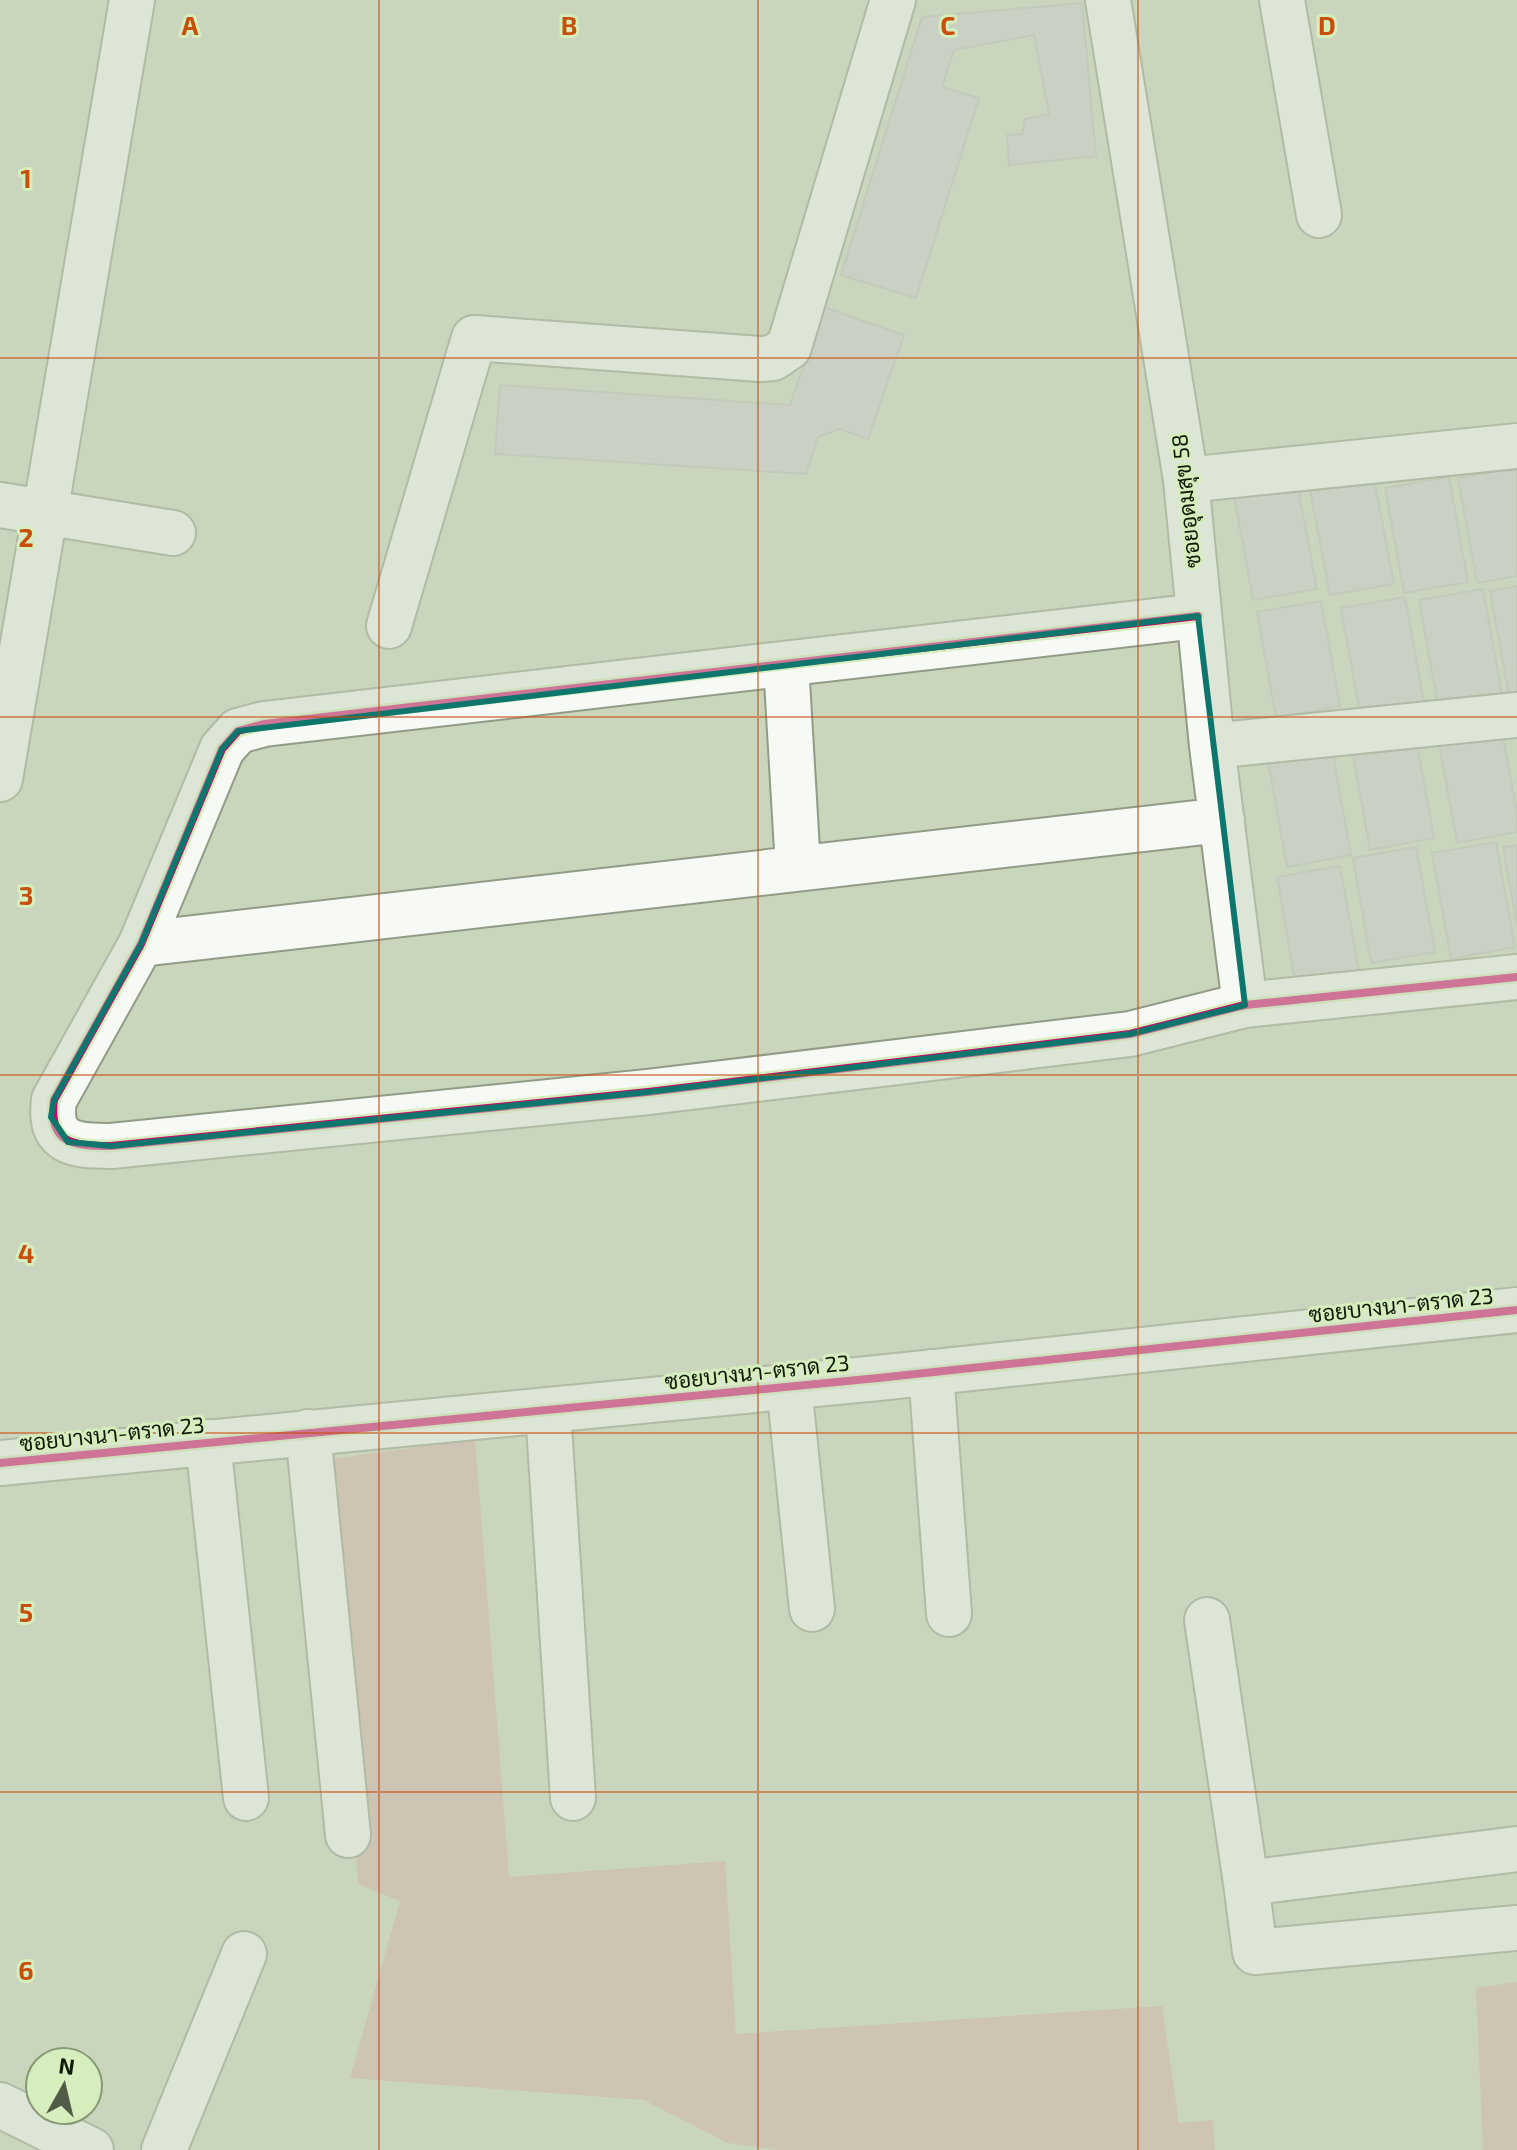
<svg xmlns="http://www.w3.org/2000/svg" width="1517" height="2150" font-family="'Exo 2',Sarabun,sans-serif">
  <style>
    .green { fill: #d2b0aa }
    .building { fill: #cccbcc; stroke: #bcbdba; stroke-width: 2 }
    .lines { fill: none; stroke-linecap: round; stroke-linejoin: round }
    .minor-casing { stroke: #919b87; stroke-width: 48 }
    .minor { stroke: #f7f9f5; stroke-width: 44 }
    .cycleway-casing { stroke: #d6eebe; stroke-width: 13 }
    .cycleway { stroke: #d6006c; stroke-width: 8 }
    .marked { fill: none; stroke: #0f766e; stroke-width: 6; stroke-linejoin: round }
    .grid { fill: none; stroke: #c84f0b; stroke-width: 2; stroke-opacity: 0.55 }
    .labels { text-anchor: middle; stroke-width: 6; stroke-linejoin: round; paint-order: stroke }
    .street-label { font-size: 22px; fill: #111908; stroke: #d6eebe }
    .grid-label { font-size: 26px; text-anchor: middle; font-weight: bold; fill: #c84f0b; stroke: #d6eebe; stroke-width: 6; stroke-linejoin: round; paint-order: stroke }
  </style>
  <rect width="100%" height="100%" fill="#c9d6bc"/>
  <path class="green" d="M 475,1439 L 509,1877 L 725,1861 L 736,2034 L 1162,2006 L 1179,2123 L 1213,2120 L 1215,2150 L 780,2150 L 728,2143 L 644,2100 L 350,2078 L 400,1901 L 358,1884 L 331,1459 Z
    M 1517,1982 L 1517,2150 L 1483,2150 L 1476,1988 Z"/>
  <path class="building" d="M 1082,3 L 1096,156 L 1009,165 L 1007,135 L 1022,134 L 1025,119 L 1049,114 L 1034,35 L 954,50 L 942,87 L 979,98 L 916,298 L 841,275 L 922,17 Z
    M 824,307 L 904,335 L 868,439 L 839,429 L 818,437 L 806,474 L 495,454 L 500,385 L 790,405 Z
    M 1517,467 L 1517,576 L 1477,583 L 1458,478 Z
    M 1449,477 L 1468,582 L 1404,593 L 1385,488 Z
    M 1374,479 L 1394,584 L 1330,595 L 1310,490 Z
    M 1297,483 L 1317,589 L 1253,600 L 1234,495 Z
    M 1517,586 L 1517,695 L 1509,696 L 1490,591 Z
    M 1483,589 L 1502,694 L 1438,705 L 1419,600 Z
    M 1405,597 L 1424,702 L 1360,713 L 1341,608 Z
    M 1321,601 L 1340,706 L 1276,718 L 1257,612 Z
    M 1501,727 L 1517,812 L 1517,832 L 1457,843 L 1438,738 Z
    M 1415,733 L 1434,838 L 1370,850 L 1351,744 Z
    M 1332,750 L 1351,855 L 1287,867 L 1268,761 Z
    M 1496,842 L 1515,947 L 1451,959 L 1432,853 Z
    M 1517,845 L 1517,925 L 1503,847 Z
    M 1416,847 L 1435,952 L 1371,963 L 1353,858 Z
    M 1340,866 L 1359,971 L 1295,982 L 1277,877 Z"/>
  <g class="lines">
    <defs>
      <path id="minor" d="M 1108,0 L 1186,480 L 1212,746 L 1245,1005
        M 1282,0 L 1319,215
        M 1186,480 L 1517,446
        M 0,505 L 173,533
        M 1198,616 L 264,724 L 238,731 L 222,749 L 141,944 L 54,1100 C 48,1144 74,1146 111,1146 L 648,1092 L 1130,1034 L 1245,1005 L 1517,977
        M 389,626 L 474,338 L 760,359 L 773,358 L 789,347 L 893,0
        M 786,664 L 798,867
        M 1212,746 L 1517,715
        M 0,779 L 132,0
        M 141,944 L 1222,820
        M 931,1372 L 949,1614
        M 789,1386 L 812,1609
        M 548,1410 L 573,1798
        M 308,1432 L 348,1835
        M 208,1442 L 246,1798
        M 0,1463 L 878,1378 L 1517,1310
        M 1207,1620 L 1246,1883
        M 1517,1849 L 1246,1883 L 1255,1952 L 1517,1928
        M 0,2105 L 91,2150
        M 164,2150 L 244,1954"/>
    </defs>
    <use href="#minor" class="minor-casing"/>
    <use href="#minor" class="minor"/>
    <defs>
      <path id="cycleway" d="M 1198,616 L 264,724 L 238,731 L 222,749 L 141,944 L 54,1100 C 48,1144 74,1146 111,1146 L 648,1092 L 1130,1034 L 1245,1005 L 1517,977
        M 0,1463 L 878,1378 L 1517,1310"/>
    </defs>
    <use href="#cycleway" class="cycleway-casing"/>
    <use href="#cycleway" class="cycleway"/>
  </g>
  <path d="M0 0H1517V2150H0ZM 1198,616 L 1245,1005 L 1130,1034 L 648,1092 L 111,1146 L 68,1142 L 51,1117 L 54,1100 L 141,944 L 222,749 L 238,731 Z" fill="#c9d6bc" fill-opacity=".55" fill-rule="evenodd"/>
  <path class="marked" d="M 1198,616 L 1245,1005 L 1130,1034 L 648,1092 L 111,1146 L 68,1142 L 51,1117 L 54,1100 L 141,944 L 222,749 L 238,731 Z"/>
  <path class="grid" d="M 379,0 L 379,2150M 758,0 L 758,2150M 1138,0 L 1138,2150M 0,358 L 1517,358M 0,717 L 1517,717M 0,1075 L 1517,1075M 0,1433 L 1517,1433M 0,1792 L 1517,1792"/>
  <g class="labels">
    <g class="street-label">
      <text transform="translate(1186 501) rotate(-96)" y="8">ซอยอุดมสุข 58</text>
      <text transform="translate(1401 1305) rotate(-6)" y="8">ซอยบางนา-ตราด 23</text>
      <text transform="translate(757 1372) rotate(-6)" y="8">ซอยบางนา-ตราด 23</text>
      <text transform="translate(112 1434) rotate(-6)" y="8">ซอยบางนา-ตราด 23</text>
    </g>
  </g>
  <g class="grid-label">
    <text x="190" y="35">A</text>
    <text x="569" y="35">B</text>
    <text x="948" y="35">C</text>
    <text x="1327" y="35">D</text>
    <text x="26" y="188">1</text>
    <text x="26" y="547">2</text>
    <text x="26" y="905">3</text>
    <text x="26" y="1263">4</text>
    <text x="26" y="1622">5</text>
    <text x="26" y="1980">6</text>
  </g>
  <g transform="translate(64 2086) rotate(8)"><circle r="38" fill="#d6eebe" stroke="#879975" stroke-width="2"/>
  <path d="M0-6L14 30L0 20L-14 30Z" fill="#515b47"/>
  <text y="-12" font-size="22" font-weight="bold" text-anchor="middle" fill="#111908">N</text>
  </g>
</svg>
